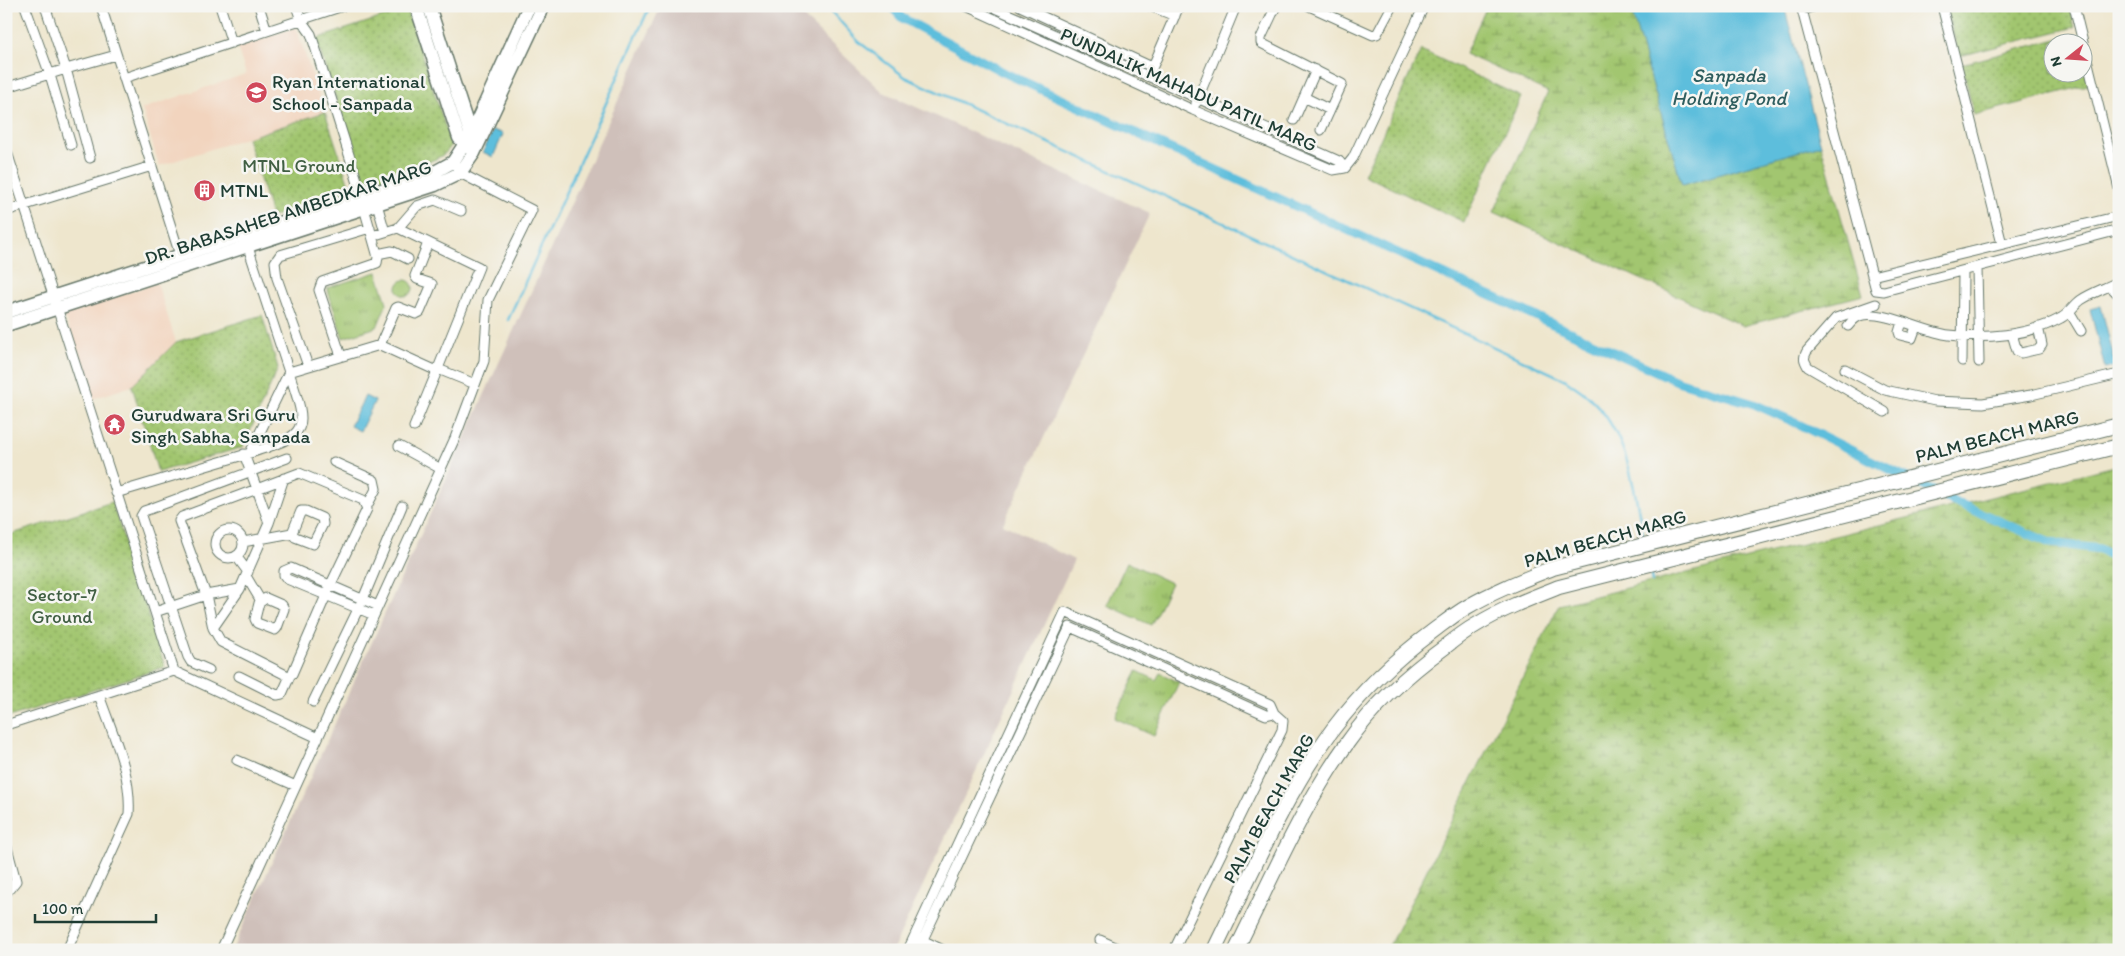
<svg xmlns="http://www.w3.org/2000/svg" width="2125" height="956" font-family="Itim,sans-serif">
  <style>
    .built { fill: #f2d4be }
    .industrial { fill: #cfc0ba }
    .grass { fill: url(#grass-tufts); stroke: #608252 }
    .wetland { fill: url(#wetland-marsh); stroke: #608252 }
    .park { fill: url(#park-dots); stroke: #608252 }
    .water { fill: #5dbedc; stroke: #3e7e88 }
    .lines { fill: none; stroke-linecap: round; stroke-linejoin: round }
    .stream { stroke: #5dbedc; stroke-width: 2.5 }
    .canal { stroke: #5dbedc; stroke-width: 9 }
    .street-casing { stroke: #67786a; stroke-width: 11 }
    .secondary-casing { stroke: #67786a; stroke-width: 15 }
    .primary-casing { stroke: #67786a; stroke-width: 16 }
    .street { stroke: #fff; stroke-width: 9 }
    .secondary { stroke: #fff; stroke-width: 12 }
    .primary { stroke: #fff; stroke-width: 14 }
    .labels { text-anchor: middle; stroke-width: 5; stroke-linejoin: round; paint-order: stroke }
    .poi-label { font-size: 19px; fill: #1f3d34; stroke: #f6f6f2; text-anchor: start }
    .street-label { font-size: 19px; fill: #1f3d34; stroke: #f6f6f2 }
    .park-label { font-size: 19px; fill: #405f43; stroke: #f6f6f2 }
    .water-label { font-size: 20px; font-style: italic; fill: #2e5d5e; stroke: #f6f6f2 }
  </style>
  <defs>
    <pattern id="grass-tufts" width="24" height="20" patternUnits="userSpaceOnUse" patternTransform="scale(1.25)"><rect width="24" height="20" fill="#a2c66f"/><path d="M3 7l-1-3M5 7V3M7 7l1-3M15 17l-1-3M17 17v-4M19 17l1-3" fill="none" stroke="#83a25c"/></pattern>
    <pattern id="wetland-marsh" width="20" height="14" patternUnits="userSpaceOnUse" patternTransform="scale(1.25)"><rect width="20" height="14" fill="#a2c66f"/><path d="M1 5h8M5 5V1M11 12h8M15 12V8" fill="none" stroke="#83a25c"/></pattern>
    <pattern id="park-dots" width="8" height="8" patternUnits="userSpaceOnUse" patternTransform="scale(1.25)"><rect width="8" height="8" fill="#a2c66f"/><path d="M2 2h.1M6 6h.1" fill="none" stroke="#83a25c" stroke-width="1.8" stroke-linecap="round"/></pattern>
  </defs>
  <rect width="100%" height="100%" fill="#f6f6f2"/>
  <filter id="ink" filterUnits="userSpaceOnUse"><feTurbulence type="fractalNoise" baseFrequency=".02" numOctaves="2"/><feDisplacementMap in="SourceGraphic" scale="10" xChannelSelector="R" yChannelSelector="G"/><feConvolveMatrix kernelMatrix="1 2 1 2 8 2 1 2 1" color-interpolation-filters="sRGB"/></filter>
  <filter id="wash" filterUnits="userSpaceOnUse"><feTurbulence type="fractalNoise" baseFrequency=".0096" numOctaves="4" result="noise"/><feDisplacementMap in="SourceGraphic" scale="20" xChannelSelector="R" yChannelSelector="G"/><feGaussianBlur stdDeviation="1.12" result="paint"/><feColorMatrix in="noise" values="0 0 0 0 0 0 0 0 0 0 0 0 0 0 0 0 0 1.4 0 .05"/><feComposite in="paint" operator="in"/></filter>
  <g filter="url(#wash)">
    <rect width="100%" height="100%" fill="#eee6cd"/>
    <path class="built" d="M 296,28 L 325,112 L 159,166 L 142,109 L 246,74 L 237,47 Z
      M 157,283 L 176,342 L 132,386 L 92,399 L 64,314 Z"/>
    <path class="industrial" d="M 661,6 L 797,6 L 807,21 L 883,92 L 1150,213 L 1003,524 L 1074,560 L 893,950 L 232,950 Z"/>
    <path class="grass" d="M 377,272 L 387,303 L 377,327 L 343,338 L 327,288 Z
      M397 288a8 8 0 1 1 16 0a8 8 0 1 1-16 0Z
      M 1127,562 L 1171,583 L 1151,625 L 1107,605 Z
      M 1137,671 L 1156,680 L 1160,673 L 1179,682 L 1154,736 L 1115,718 Z"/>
    <path class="wetland" d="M 1487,6 L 1630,6 L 1682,185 L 1821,145 L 1863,295 L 1743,326 L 1494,212 L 1548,92 L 1465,54 Z
      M 2119,465 L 2119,950 L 1387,950 L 1559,605 Z"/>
    <path class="park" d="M 1946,6 L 2069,6 L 2075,27 L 1959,56 Z
      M 407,9 L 451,144 C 449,152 443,155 436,159 L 364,184 L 316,39 Z
      M 2076,34 L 2078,42 L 2052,42 L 2052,72 L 2082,72 L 2083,61 L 2088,85 L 1974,115 L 1962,64 Z
      M 1421,50 L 1521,97 L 1464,222 L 1364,175 Z
      M 325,112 L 351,191 L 272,217 L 247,138 Z
      M 262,315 L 278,368 L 243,447 L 158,472 L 132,386 L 176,342 Z
      M 112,502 L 165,667 L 6,718 L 6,536 Z"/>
    <path class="water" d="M 1630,6 L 1784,6 L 1821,145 L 1682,185 Z
      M 493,130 L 503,134 L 493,157 L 483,152 Z
      M 2101,306 L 2116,366 L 2105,369 L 2090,309 Z
      M 365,396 L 375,401 L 360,431 L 350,426 Z"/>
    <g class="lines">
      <path class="stream" d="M 826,6 L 859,42 L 905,77 L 1566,380 C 1575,387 1586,393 1593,401 C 1629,437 1635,493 1644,540
        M 508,320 L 650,6
        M 1650,570 L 1652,582"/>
      <path class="canal" d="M 891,6 L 902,18 L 1005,73 L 1677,381 L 1754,404 L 1792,421 L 1960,504 L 2050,543 L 2100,549 L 2119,560"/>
    </g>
  </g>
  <g filter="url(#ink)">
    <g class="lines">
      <defs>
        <path id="street" d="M 25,6 L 50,75 L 71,145
          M 101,6 L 180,255
          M 220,6 L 232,43
          M 259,6 L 267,31
          M 296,6 L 301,20 L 311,34 L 362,196
          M 966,6 L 1193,110 L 1333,170 L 1345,168
          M 990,6 L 1339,161 L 1345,168
          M 1020,6 L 1152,67
          M 1150,6 L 1175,16
          M 1276,6 L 1261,38 L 1261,43 L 1342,84 L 1321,130
          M 1309,6 L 1373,35 L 1377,34 L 1392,6
          M 1801,6 L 1876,290 L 1884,291 L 2119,230
          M 1942,6 L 2002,244
          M 2074,6 L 2119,189
          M 1802,10 L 1816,6
          M 1150,73 L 1179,6
          M 124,78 L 343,6
          M 14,85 L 66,69 L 45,6
          M 1304,97 L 1330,110
          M 1196,103 L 1236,6
          M 1294,120 L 1316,70
          M 6,149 L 174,671 L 6,725
          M 90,158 L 66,69 L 116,55
          M 1345,168 L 1353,158 L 1424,6
          M 377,204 L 385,232
          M 6,211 L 152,166
          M 398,228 L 417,206 L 435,200 L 461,211
          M 377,254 L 392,251 L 408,259
          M 1977,268 L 1979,362
          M 1872,276 L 2119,216
          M 2110,286 L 2119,295
          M 1876,304 L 1836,318 L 1807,351 C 1803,358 1804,360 1808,367 L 1885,412
          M 2069,311 L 2081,331
          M 1902,322 L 1899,332 L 1900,335 L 1912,338 L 1916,327
          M 1848,326 C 1852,321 1856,316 1863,315 C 1884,311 1925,332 1949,335 C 1985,339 2028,336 2061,318 C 2069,314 2074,305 2081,300 C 2093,292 2107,288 2119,281
          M 2012,334 L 2017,351 L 2021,353 L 2039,349 L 2042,345 L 2038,327
          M 380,345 L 396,308 L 398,307 L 416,314 L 420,312 L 432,284 L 417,279 L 415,276 L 428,243
          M 341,356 L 319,290 L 322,282 L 377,263 L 378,257 L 364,208
          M 1962,361 L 1963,272
          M 308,366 L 277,278 L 275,262 L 280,255 L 370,228
          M 438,369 L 475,384
          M 1845,369 L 1885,390 L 1935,401 L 1983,403 L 2031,395 L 2119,374
          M 414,427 L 437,371
          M 399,446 L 441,469
          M 250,453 C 311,434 308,430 289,372 L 380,345 L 437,371 L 479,267 L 398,228 L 372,236
          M 334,462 L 374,480 L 376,489 L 367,506
          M 299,473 L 363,500 L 367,509 L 331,584 L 292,674 L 288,676 L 221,642 L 213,628 L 206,595 L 240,589 L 269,523 L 257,489 Z
          M 116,493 L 250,453 L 289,372 L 246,241
          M 301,511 L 306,511 L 322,518 L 323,524 L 313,544 L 295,537 L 292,533 Z
          M 269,523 L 284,478
          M215 544a14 14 0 1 1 28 0a14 14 0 1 1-28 0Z
          M 243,542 L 292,533
          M 236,556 L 248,572
          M 246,576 L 261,601
          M 266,598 L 282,605 L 284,609 L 277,628 L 275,630 L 257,623 L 255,619 L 259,603 Z
          M 155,612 L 206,595 L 179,521 L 182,517 L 257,489 L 244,454
          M 374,615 L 287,579 L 284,575 L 284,571 L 291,568 L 378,606
          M 213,628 L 240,589
          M 209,670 L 191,662 L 188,657 L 141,516 L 144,511 L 150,509 L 287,458
          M 174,671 L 318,738
          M 239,676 L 277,695 L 282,694 L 290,676
          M 313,702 L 363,599 L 402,506
          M 237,760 L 296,786
          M 6,844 L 16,881 L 6,893
          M 918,938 L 943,950
          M 1100,940 L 1122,950
          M 67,950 L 129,814 C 132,773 112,733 99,695
          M 221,950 L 455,438 L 484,361 L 488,300 L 532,210 L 460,173 L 457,168
          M 908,950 L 1065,612 L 1270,704 L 1274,713 L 1266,715 L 1070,627 L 918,950
          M 1174,950 L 1282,730 L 1283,721 L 1274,713"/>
        <path id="secondary" d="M 416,6 L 459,138 L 469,148
          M 429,6 L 472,139
          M 6,312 L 431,174 L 453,162 L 471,134 L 529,6
          M 6,325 L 435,185 L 460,173 L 474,153 L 543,6"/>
        <path id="primary" d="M 1214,950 C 1250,877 1285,794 1333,729 C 1361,692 1395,659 1433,631 C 1444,623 1455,614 1467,607 C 1494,591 1523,580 1553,568 L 2119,425
          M 1236,950 C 1271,880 1302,806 1348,742 C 1374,705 1409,673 1445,647 C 1455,639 1465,631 1476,625 C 1502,609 1531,598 1559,587 L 2119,446"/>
      </defs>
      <use href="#street" class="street-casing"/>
      <use href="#secondary" class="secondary-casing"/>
      <use href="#primary" class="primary-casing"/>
      <use href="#street" class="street"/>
      <use href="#secondary" class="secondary"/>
      <use href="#primary" class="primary"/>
    </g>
  </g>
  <defs>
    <symbol id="school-disc" viewBox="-11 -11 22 22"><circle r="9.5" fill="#d1495b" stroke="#f6f6f2"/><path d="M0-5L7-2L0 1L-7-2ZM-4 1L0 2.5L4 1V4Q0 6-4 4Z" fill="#fff"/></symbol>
    <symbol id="building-disc" viewBox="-11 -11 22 22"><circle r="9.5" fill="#d1495b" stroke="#f6f6f2"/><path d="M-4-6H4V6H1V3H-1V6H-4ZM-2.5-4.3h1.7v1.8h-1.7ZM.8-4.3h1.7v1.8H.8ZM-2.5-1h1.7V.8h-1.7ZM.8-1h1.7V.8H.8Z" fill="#fff"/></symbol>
    <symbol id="temple-disc" viewBox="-11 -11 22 22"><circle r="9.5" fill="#d1495b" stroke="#f6f6f2"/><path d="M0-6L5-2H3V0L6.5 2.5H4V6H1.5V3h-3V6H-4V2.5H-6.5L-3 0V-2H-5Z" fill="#fff"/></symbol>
  </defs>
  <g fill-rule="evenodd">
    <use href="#school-disc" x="244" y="80" width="25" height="25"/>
    <use href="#building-disc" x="192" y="178" width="25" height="25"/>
    <use href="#temple-disc" x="102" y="412" width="25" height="25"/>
  </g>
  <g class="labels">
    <g class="poi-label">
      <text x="272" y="88">Ryan International<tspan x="272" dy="22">School - Sanpada</tspan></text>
      <text x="220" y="197">MTNL</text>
      <text x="131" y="421">Gurudwara Sri Guru<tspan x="131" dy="22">Singh Sabha, Sanpada</tspan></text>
    </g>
    <g class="street-label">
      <text transform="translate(1189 89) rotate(24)" y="7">PUNDALIK MAHADU PATIL MARG</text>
      <text transform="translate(288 212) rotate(-18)" y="7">DR. BABASAHEB AMBEDKAR MARG</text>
      <text transform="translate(1997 436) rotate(-14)" y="7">PALM BEACH MARG</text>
      <text transform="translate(1605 538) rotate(-16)" y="7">PALM BEACH MARG</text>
      <text transform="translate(1268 808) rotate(-61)" y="7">PALM BEACH MARG</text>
    </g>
    <g class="park-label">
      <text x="299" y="172">MTNL Ground</text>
      <text x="62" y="601">Sector-7<tspan x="62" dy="22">Ground</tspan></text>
    </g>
    <g class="water-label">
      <text x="1729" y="82">Sanpada<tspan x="1729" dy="23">Holding Pond</tspan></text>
    </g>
  </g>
  <rect width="2125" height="956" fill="none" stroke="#f6f6f2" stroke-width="25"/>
  <g transform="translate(2068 58) rotate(253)"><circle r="24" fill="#f6f6f2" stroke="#a0aca6"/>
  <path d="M0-4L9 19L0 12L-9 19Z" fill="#d1495b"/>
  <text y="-8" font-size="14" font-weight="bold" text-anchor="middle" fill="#1f3d34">N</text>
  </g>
  <path d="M35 914v8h121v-8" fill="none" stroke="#1f3d34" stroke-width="2.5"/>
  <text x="42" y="914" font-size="15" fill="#1f3d34" stroke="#f6f6f2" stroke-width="4" paint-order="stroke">100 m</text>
</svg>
